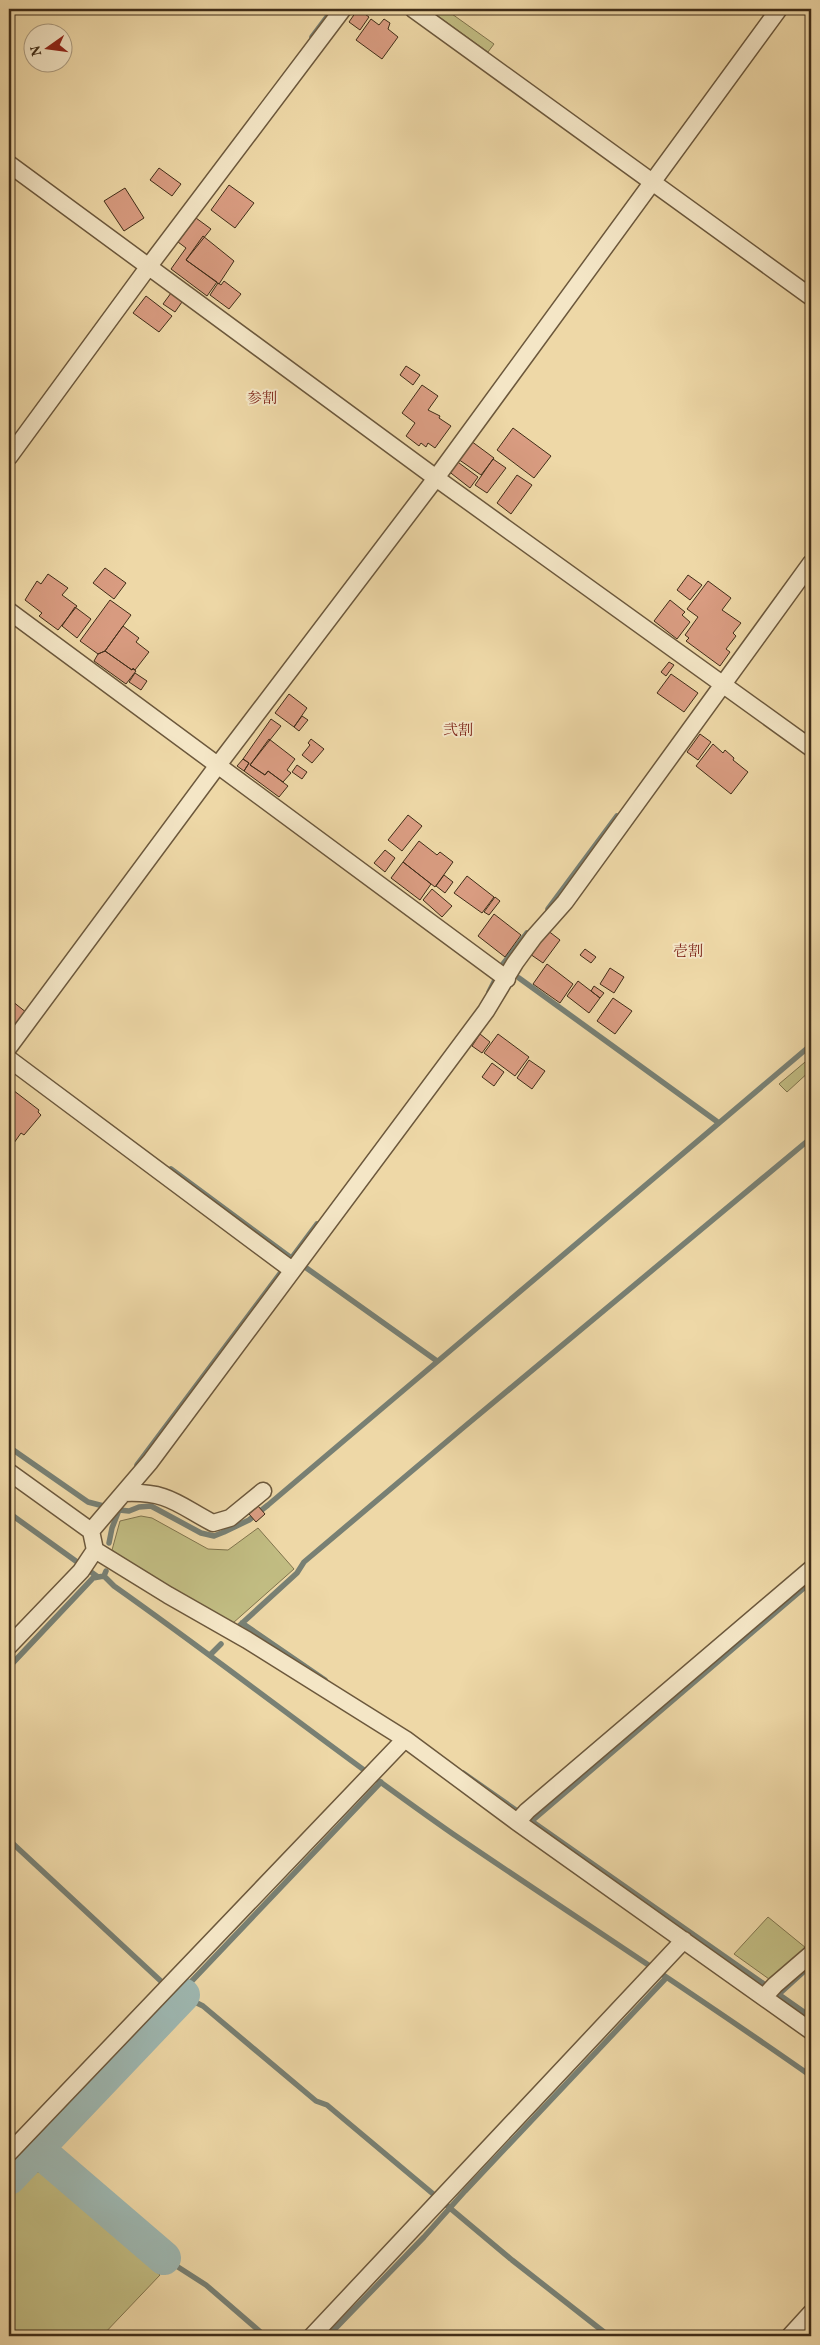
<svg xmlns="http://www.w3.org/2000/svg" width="820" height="2345" font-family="Vollkorn,'Noto Serif JP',serif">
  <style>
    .green { fill: #c1bc82; stroke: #80744d }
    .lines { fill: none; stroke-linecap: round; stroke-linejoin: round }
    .stream { stroke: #788074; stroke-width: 5.5 }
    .river { stroke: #9eb8b2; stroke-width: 34 }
    .building { fill: #d99c81; stroke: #402d18 }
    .street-casing { stroke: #6c583c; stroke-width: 19 }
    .street { stroke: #f4e6c6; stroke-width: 16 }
    .labels { text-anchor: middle; stroke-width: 4; stroke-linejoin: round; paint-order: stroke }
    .neighbourhood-label { font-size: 15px; fill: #7a1f14; stroke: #f4e6c6 }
  </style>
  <rect width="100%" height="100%" fill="#eed8a7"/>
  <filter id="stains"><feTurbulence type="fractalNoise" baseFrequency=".004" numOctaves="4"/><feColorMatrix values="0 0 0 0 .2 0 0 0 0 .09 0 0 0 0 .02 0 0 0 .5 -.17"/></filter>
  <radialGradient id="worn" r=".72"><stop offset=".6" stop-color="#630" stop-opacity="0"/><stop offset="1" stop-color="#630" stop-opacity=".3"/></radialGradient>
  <path class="green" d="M 432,9 L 445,9 L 494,44 L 488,52 L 431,11 Z
    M 811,1057 L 811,1070 L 787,1092 L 779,1084 Z
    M 141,1516 L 152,1518 L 208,1549 L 228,1550 L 258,1528 L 294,1569 L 233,1623 L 167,1588 L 112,1550 L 120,1521 Z
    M 768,1917 L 806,1948 L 769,1979 L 734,1954 Z
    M 38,2172 L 50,2176 L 160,2275 L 102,2336 L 9,2336 L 9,2193 L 24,2177 Z"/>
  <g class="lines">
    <path class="stream" d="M 312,37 L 333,9
      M 548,909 L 617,816
      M 519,978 L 719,1123
      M 489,992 L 503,964 L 527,933
      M 171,1169 L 294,1260
      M 305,1267 L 437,1361
      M 9,1447 L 88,1502 L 119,1510 L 129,1511 L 139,1507 L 151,1506 L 201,1533 L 214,1536 L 224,1532 L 249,1520 L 268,1505 L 811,1045
      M 137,1465 L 317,1224
      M 9,1513 L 98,1577
      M 109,1543 L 112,1528 L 119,1510
      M 106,1571 L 104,1576 L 114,1586 C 229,1667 338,1754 453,1834 C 572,1915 693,1993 811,2076
      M 242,1623 L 325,1680
      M 239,1626 L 297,1573 L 304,1562 L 464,1427 L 811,1138
      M 211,1654 L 221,1644
      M 9,1667 L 93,1578 L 104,1576
      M 463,1773 L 811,2017
      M 533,1820 L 811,1582
      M 9,1840 L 164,1984 L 173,1991 L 203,2006 L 316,2101 L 327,2105 L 512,2260 L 609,2336
      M 183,1995 L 188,1985 L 381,1782
      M 778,1995 L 811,1965
      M 9,2133 L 37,2149
      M 164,2258 L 206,2285 L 265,2336
      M 328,2336 L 424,2237 L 465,2191 L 666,1978
      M 804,2336 L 811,2329"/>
    <path class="river" d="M 37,2149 L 164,2258
      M 9,2178 L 183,1995"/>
  </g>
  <path class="building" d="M 358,9 L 369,17 L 360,30 L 349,22 Z
    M 371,19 L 379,25 L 384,19 L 390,23 L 388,29 L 398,37 L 382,59 L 356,40 Z
    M 159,168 L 181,184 L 172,196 L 150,180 Z
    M 229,185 L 254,203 L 235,228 L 211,210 Z
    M 125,188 L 144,218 L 124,231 L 104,201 Z
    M 196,218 L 211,229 L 186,260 L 217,282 L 207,296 L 171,269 L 186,248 L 178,242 Z
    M 203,236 L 234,261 L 219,284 L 186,260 Z
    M 224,281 L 241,294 L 229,309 L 210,295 L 218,283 L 221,285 Z
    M 171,293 L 182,302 L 175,312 L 163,304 Z
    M 146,296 L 172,316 L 159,332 L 133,313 Z
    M 406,366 L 420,375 L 413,385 L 400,375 Z
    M 422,385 L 438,396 L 428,410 L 440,416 L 439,418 L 451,426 L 435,448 L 428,443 L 426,447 L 421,443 L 419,446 L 406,436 L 415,423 L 402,413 Z
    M 513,428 L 551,456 L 534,478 L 497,450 Z
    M 471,441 L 494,458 L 481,475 L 458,459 Z
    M 493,459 L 506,468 L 487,493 L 475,485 Z
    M 455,460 L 478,477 L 470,488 L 447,470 Z
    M 517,475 L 532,485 L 511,514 L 497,503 Z
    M 105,568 L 126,583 L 114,599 L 93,583 Z
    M 48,574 L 68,588 L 62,595 L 77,606 L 58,630 L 39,616 L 42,613 L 25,600 L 37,581 L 41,584 Z
    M 688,575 L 702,585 L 690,600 L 677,590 Z
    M 708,581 L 731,598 L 722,610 L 741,623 L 733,633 L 736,636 L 726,649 L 730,652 L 720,666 L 686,641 L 689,638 L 685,635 L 698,617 L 687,609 Z
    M 110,600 L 131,615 L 105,651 L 98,654 L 80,641 Z
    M 670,600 L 685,612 L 682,615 L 690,622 L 677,639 L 654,621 Z
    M 75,607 L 91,619 L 77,638 L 62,626 Z
    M 123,626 L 139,638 L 136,642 L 149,652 L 135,670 L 133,668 L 132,670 L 105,651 Z
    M 105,651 L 132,670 L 133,669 L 136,671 L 126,684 L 94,661 L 98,654 Z
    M 669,662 L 674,665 L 666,676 L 661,672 Z
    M 135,673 L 147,681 L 141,690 L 129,682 Z
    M 671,674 L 698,693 L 684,712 L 657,693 Z
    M 289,694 L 307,708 L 294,727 L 275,713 Z
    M 302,716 L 308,720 L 299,731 L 294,727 Z
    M 271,719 L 281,726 L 250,765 L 265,775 L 268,771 L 288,786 L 279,797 L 244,771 L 249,763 L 243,759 Z
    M 700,734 L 711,742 L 698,760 L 687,752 Z
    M 269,739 L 295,759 L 287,770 L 291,773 L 283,782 L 268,771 L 265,775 L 250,765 Z
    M 311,739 L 324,749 L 312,763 L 302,755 L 310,745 L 308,743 Z
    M 713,744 L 723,753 L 725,750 L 734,758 L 733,760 L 748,772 L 731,794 L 696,766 Z
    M 243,759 L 249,763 L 244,771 L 237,766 Z
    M 297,765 L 307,772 L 302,779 L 292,772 Z
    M 408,815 L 422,826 L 402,851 L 388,840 Z
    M 419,841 L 437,855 L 440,852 L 453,862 L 435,887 L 403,862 Z
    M 385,850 L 395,858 L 385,872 L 374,863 Z
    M 403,862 L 431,884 L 420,900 L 391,878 Z
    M 444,875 L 453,882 L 445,893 L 436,886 Z
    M 467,876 L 494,897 L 482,913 L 454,893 Z
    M 432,889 L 452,906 L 442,917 L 423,900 Z
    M 495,897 L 500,901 L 489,915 L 484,912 Z
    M 494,914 L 521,935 L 505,957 L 478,936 Z
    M 547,930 L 560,940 L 543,963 L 530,954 Z
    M 585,949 L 596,957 L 591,963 L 580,955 Z
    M 547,964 L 573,984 L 560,1003 L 533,984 Z
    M 610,968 L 624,977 L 614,993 L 600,984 Z
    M 578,981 L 600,998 L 589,1013 L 567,996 Z
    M 594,986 L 604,993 L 600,998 L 591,991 Z
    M 9,994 L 14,998 L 12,1001 L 27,1013 L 9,1036 Z
    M 613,998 L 632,1011 L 615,1034 L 597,1021 Z
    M 480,1034 L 490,1042 L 482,1053 L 472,1046 Z
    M 498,1034 L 529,1057 L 515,1076 L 484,1053 Z
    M 529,1060 L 545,1071 L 532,1089 L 517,1078 Z
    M 492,1063 L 504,1072 L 494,1086 L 482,1077 Z
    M 9,1087 L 39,1110 L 38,1112 L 41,1115 L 24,1135 L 21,1133 L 9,1150 Z
    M 258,1506 L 265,1514 L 256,1522 L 249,1514 Z"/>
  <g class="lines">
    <defs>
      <path id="street" d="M 413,9 L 811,297
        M 9,164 L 436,478 L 811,748
        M 9,457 L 149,266 L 343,9
        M 9,611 L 507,979
        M 9,1047 L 218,765 L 436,478 L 779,9
        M 9,1059 L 292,1270
        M 9,1472 L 91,1531 L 95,1550 L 81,1571 L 9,1646
        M 124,1493 C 168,1491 177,1504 213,1523 L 230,1518 L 263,1491
        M 91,1531 L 150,1462 L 486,1011 L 515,963 L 534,937 L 565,902 L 811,563
        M 95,1550 L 168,1595 L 247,1640 L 405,1739 L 517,1822 L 811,2031
        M 517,1822 L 527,1811 L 811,1569
        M 764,1997 L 775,1985 L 811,1954
        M 9,2153 L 405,1739
        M 312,2336 L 684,1940
        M 790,2336 L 811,2313"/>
    </defs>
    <use href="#street" class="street-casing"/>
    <use href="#street" class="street"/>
  </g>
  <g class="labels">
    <g class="neighbourhood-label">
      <text x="262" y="403">参割</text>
      <text x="458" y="735">弐割</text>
      <text x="688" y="956">壱割</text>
    </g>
  </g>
  <rect width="820" height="2345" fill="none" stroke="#eed8a7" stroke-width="30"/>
  <rect x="10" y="10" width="800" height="2325" fill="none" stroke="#402d18" stroke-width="2.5"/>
  <rect x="15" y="15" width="790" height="2315" fill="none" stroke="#402d18"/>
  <g transform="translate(48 48) rotate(256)"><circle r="24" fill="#f4e6c6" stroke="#ac9c80"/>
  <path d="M0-4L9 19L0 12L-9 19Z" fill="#8f2418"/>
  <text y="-8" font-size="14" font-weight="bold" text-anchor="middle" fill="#402d18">N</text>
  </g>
  <rect width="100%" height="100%" filter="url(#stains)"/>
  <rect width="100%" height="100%" fill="url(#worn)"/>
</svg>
